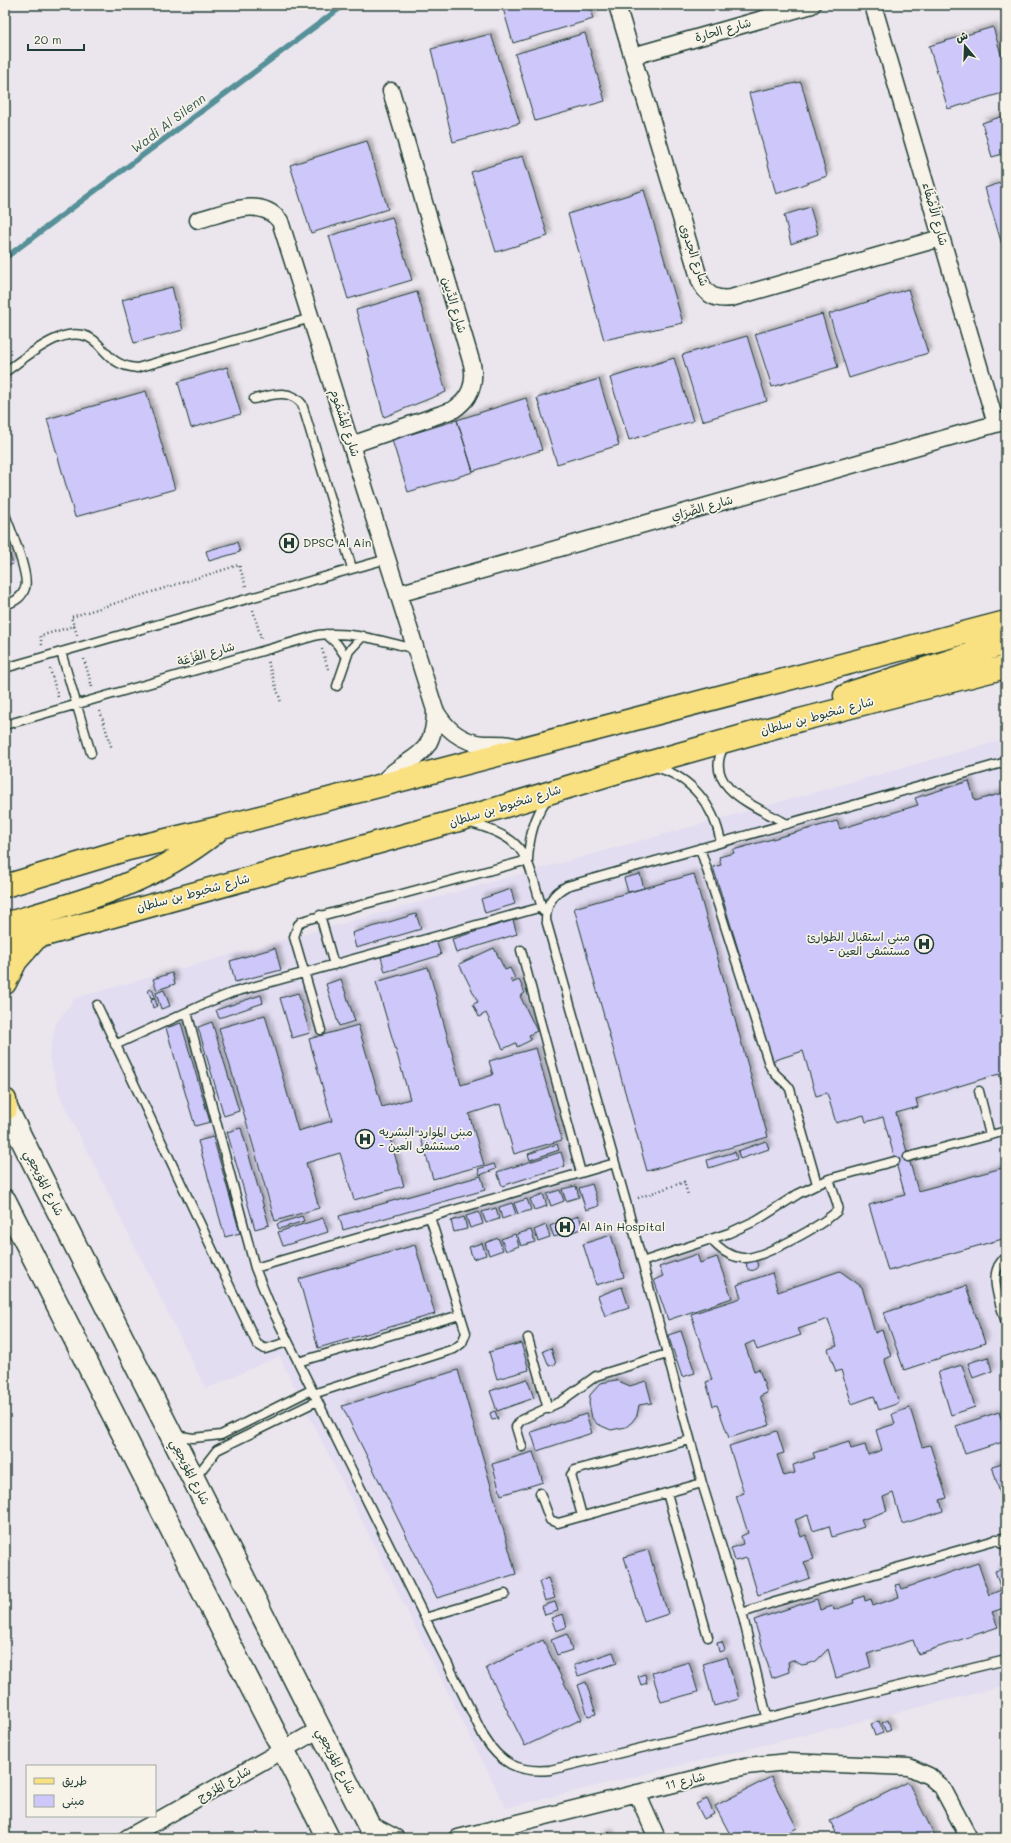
<svg xmlns="http://www.w3.org/2000/svg" width="1011" height="1843" font-family="Mali,'Playpen Sans Arabic',sans-serif">
  <style>
    .built { fill: #e2ddf1 }
    .lines { fill: none; stroke-linecap: round; stroke-linejoin: round }
    .stream { stroke: #569098; stroke-width: 5.5 }
    .building { fill: #cec7f9; stroke: #1f3d34; filter: url(#shadow) }
    .lane-casing { stroke: #1f3d34; stroke-width: 11 }
    .street-casing { stroke: #1f3d34; stroke-width: 19 }
    .secondary-casing { stroke: #1f3d34; stroke-width: 25 }
    .primary-casing { stroke: #1f3d34; stroke-width: 25 }
    .path { stroke: #1f3d34; stroke-width: 2.5; stroke-dasharray: 1 3; stroke-linecap: butt }
    .lane { stroke: #f7f3e8; stroke-width: 8 }
    .street { stroke: #f7f3e8; stroke-width: 16 }
    .secondary { stroke: #f7f3e8; stroke-width: 22 }
    .primary { stroke: #f9e181; stroke-width: 22 }
    .labels { text-anchor: middle; stroke-width: 3.5; stroke-linejoin: round; paint-order: stroke }
    .street-label { font-size: 12px; fill: #1f3d34; stroke: #f7f3e8 }
    .poi-label { font-size: 12px; fill: #1f3d34; stroke: #f7f3e8; text-anchor: start }
    .water-label { font-size: 13px; font-style: italic; fill: #315955; stroke: #f7f3e8 }
  </style>
  <defs>
    <filter id="shadow"><feDropShadow dx="3.5" dy="-3.5" stdDeviation="2" flood-color="#0004"/></filter>
  </defs>
  <rect width="100%" height="100%" fill="#ebe6ed"/>
  <filter id="ink" filterUnits="userSpaceOnUse"><feTurbulence type="fractalNoise" baseFrequency=".025" numOctaves="2"/><feDisplacementMap in="SourceGraphic" scale="8" xChannelSelector="R" yChannelSelector="G"/><feConvolveMatrix kernelMatrix="1 2 1 2 8 2 1 2 1" color-interpolation-filters="sRGB"/></filter>
  <g filter="url(#ink)">
    <path class="built" d="M 1006,739 L 1006,1686 L 506,1808 L 279,1356 L 206,1389 L 61,1099 L 49,1057 L 56,1023 L 75,998 Z"/>
    <g class="lines">
      <path class="stream" d="M 5,258 L 344,5"/>
    </g>
    <path class="building" d="M 502,5 L 589,5 L 593,19 L 513,43 Z
      M 679,5 L 700,5 L 681,10 Z
      M 993,27 L 1006,71 L 1006,92 L 948,109 L 929,46 Z
      M 585,33 L 605,101 L 535,121 L 515,54 Z
      M 491,34 L 520,123 L 453,142 L 431,49 Z
      M 801,82 L 827,176 L 776,194 L 749,93 Z
      M 1006,115 L 1006,153 L 992,157 L 982,123 Z
      M 367,141 L 388,209 L 311,233 L 290,165 Z
      M 523,156 L 548,236 L 496,252 L 471,172 Z
      M 1006,181 L 1006,248 L 1003,248 L 985,188 Z
      M 644,190 L 683,323 L 604,340 L 568,214 Z
      M 810,207 L 818,234 L 791,244 L 784,215 Z
      M 392,217 L 412,280 L 348,299 L 329,236 Z
      M 172,287 L 183,330 L 134,343 L 122,300 Z
      M 908,289 L 928,353 L 849,378 L 829,314 Z
      M 417,292 L 446,392 L 384,417 L 356,310 Z
      M 822,314 L 838,367 L 772,387 L 755,334 Z
      M 747,336 L 767,401 L 702,421 L 682,355 Z
      M 674,358 L 693,421 L 629,440 L 610,378 Z
      M 227,367 L 241,414 L 191,428 L 178,382 Z
      M 599,379 L 619,445 L 557,464 L 537,398 Z
      M 146,391 L 175,489 L 75,517 L 47,419 Z
      M 526,398 L 542,450 L 473,471 L 457,420 Z
      M 457,420 L 473,472 L 408,492 L 392,440 Z
      M 237,542 L 240,552 L 209,561 L 206,551 Z
      M 5,543 L 13,564 L 5,567 Z
      M 969,781 L 975,801 L 1006,792 L 1006,1086 L 1003,1087 L 999,1074 L 916,1099 L 918,1107 L 896,1113 L 918,1191 L 1006,1167 L 1006,1238 L 888,1271 L 869,1205 L 905,1195 L 883,1117 L 866,1122 L 864,1115 L 836,1123 L 827,1093 L 816,1096 L 803,1051 L 772,1061 L 713,867 L 721,865 L 719,857 L 734,853 L 733,850 L 837,821 L 840,829 L 918,805 L 915,798 Z
      M 640,874 L 644,888 L 628,892 L 624,878 Z
      M 694,874 L 768,1137 L 647,1171 L 574,908 Z
      M 511,889 L 515,904 L 485,913 L 481,899 Z
      M 416,914 L 421,929 L 356,948 L 352,933 Z
      M 513,920 L 517,934 L 456,953 L 452,939 Z
      M 436,941 L 441,955 L 385,972 L 381,957 Z
      M 275,948 L 281,970 L 235,982 L 230,961 Z
      M 494,948 L 505,970 L 510,968 L 515,978 L 510,979 L 512,983 L 519,980 L 525,993 L 520,996 L 537,1031 L 529,1035 L 531,1040 L 517,1047 L 516,1043 L 503,1049 L 486,1013 L 479,1017 L 473,1004 L 478,1002 L 459,964 Z
      M 428,967 L 461,1085 L 493,1075 L 489,1061 L 536,1048 L 562,1140 L 514,1154 L 500,1104 L 469,1114 L 484,1165 L 433,1179 L 419,1131 L 390,1139 L 404,1186 L 354,1200 L 340,1153 L 306,1163 L 319,1208 L 275,1221 L 219,1028 L 265,1015 L 298,1131 L 332,1121 L 309,1039 L 358,1025 L 382,1107 L 410,1099 L 376,982 Z
      M 172,973 L 175,984 L 157,990 L 153,979 Z
      M 341,979 L 355,1021 L 339,1026 L 326,984 Z
      M 152,989 L 155,997 L 151,998 L 148,990 Z
      M 164,990 L 170,1006 L 161,1009 L 156,993 Z
      M 298,993 L 310,1033 L 292,1038 L 280,998 Z
      M 261,995 L 263,1003 L 219,1018 L 216,1010 Z
      M 155,999 L 157,1006 L 153,1008 L 151,1000 Z
      M 212,1022 L 239,1111 L 224,1116 L 198,1027 Z
      M 181,1023 L 210,1122 L 195,1126 L 166,1028 Z
      M 241,1128 L 269,1225 L 255,1229 L 227,1132 Z
      M 213,1137 L 240,1233 L 225,1237 L 198,1141 Z
      M 766,1141 L 769,1149 L 740,1159 L 738,1151 Z
      M 557,1144 L 559,1150 L 530,1160 L 528,1154 Z
      M 561,1152 L 565,1166 L 502,1186 L 497,1172 Z
      M 735,1152 L 737,1159 L 709,1168 L 707,1160 Z
      M 494,1164 L 496,1169 L 480,1175 L 478,1169 Z
      M 481,1176 L 485,1190 L 343,1230 L 339,1216 Z
      M 592,1184 L 599,1206 L 586,1210 L 579,1188 Z
      M 576,1186 L 579,1197 L 566,1201 L 562,1189 Z
      M 560,1190 L 564,1201 L 551,1206 L 547,1194 Z
      M 543,1194 L 547,1206 L 534,1210 L 530,1199 Z
      M 527,1199 L 531,1210 L 518,1214 L 514,1203 Z
      M 512,1203 L 516,1214 L 502,1219 L 499,1207 Z
      M 496,1208 L 499,1219 L 486,1223 L 482,1212 Z
      M 479,1212 L 483,1224 L 470,1228 L 466,1216 Z
      M 302,1216 L 304,1221 L 279,1229 L 277,1224 Z
      M 579,1216 L 583,1228 L 570,1233 L 566,1220 Z
      M 464,1217 L 467,1229 L 454,1232 L 451,1221 Z
      M 323,1218 L 328,1232 L 283,1246 L 278,1232 Z
      M 562,1221 L 567,1233 L 554,1237 L 550,1226 Z
      M 546,1225 L 550,1237 L 538,1241 L 534,1230 Z
      M 531,1230 L 535,1242 L 521,1246 L 517,1234 Z
      M 515,1234 L 519,1246 L 506,1251 L 501,1239 Z
      M 611,1235 L 624,1277 L 596,1285 L 583,1244 Z
      M 498,1238 L 503,1250 L 489,1255 L 485,1243 Z
      M 482,1243 L 486,1255 L 473,1259 L 469,1247 Z
      M 415,1245 L 435,1314 L 318,1348 L 299,1279 Z
      M 697,1254 L 700,1263 L 717,1257 L 732,1298 L 668,1320 L 654,1280 L 663,1276 L 659,1267 Z
      M746.5 1265a5.5 5.5 0 1 1 11 0a5.5 5.5 0 1 1-11 0Z
      M 840,1271 L 862,1287 L 875,1333 L 882,1330 L 891,1356 L 884,1359 L 899,1403 L 879,1410 L 874,1396 L 852,1404 L 841,1370 L 836,1372 L 828,1349 L 837,1346 L 828,1319 L 798,1329 L 801,1335 L 757,1350 L 754,1341 L 745,1345 L 754,1371 L 759,1369 L 767,1393 L 760,1396 L 770,1425 L 729,1438 L 717,1405 L 713,1406 L 706,1382 L 712,1380 L 691,1314 L 741,1298 L 737,1285 L 772,1273 L 778,1292 Z
      M 966,1286 L 985,1343 L 904,1370 L 884,1313 Z
      M 622,1287 L 629,1308 L 605,1316 L 598,1296 Z
      M 681,1331 L 695,1373 L 682,1377 L 668,1335 Z
      M 521,1343 L 529,1370 L 497,1379 L 489,1352 Z
      M 551,1348 L 556,1364 L 549,1366 L 543,1351 Z
      M 988,1357 L 992,1371 L 973,1378 L 968,1363 Z
      M 962,1365 L 975,1407 L 951,1415 L 938,1372 Z
      M 458,1370 L 516,1574 L 437,1598 L 342,1406 Z
      M 527,1379 L 534,1398 L 497,1411 L 490,1391 Z
      M 616,1380 L 630,1386 L 646,1381 L 652,1403 L 639,1405 L 637,1415 L 632,1422 L 626,1427 L 611,1430 L 597,1424 L 592,1418 L 589,1403 L 590,1395 L 601,1383 Z
      M 910,1408 L 922,1447 L 930,1445 L 947,1498 L 940,1500 L 943,1511 L 902,1524 L 893,1493 L 883,1497 L 887,1511 L 861,1520 L 864,1527 L 832,1537 L 829,1526 L 813,1531 L 808,1515 L 795,1520 L 801,1537 L 806,1535 L 814,1559 L 804,1562 L 810,1578 L 758,1595 L 747,1558 L 735,1561 L 731,1548 L 743,1544 L 741,1536 L 748,1533 L 736,1496 L 744,1493 L 729,1446 L 777,1431 L 784,1453 L 777,1455 L 784,1476 L 795,1473 L 793,1465 L 815,1458 L 813,1453 L 849,1442 L 851,1449 L 865,1445 L 868,1455 L 882,1450 L 876,1430 L 895,1424 L 892,1414 Z
      M 495,1411 L 498,1419 L 492,1420 L 490,1413 Z
      M 999,1412 L 1006,1435 L 1006,1441 L 965,1454 L 956,1426 Z
      M 586,1414 L 592,1433 L 537,1451 L 531,1432 Z
      M 533,1452 L 543,1482 L 501,1495 L 492,1464 Z
      M 1006,1462 L 1006,1506 L 1004,1507 L 992,1466 Z
      M 648,1550 L 668,1614 L 644,1622 L 624,1557 Z
      M 978,1563 L 989,1595 L 1001,1590 L 995,1571 L 1006,1568 L 1006,1612 L 1004,1608 L 992,1612 L 998,1627 L 918,1654 L 913,1640 L 867,1654 L 871,1667 L 836,1678 L 828,1649 L 816,1661 L 808,1664 L 802,1665 L 792,1660 L 788,1662 L 789,1672 L 772,1678 L 754,1620 L 817,1599 L 820,1610 L 833,1606 L 834,1610 L 854,1603 L 853,1600 L 864,1596 L 865,1601 L 871,1599 L 873,1606 L 899,1597 L 895,1585 L 900,1584 L 902,1589 Z
      M 548,1578 L 555,1598 L 545,1601 L 539,1582 Z
      M 555,1602 L 558,1611 L 545,1615 L 542,1606 Z
      M 563,1614 L 567,1627 L 556,1631 L 551,1618 Z
      M 567,1634 L 572,1650 L 557,1655 L 551,1640 Z
      M 543,1640 L 582,1719 L 525,1746 L 486,1668 Z
      M 722,1642 L 725,1650 L 719,1652 L 717,1643 Z
      M 613,1652 L 617,1663 L 578,1676 L 574,1665 Z
      M 727,1657 L 739,1699 L 714,1706 L 703,1664 Z
      M 689,1662 L 698,1692 L 661,1702 L 652,1673 Z
      M 645,1674 L 647,1683 L 641,1685 L 638,1676 Z
      M 586,1682 L 596,1714 L 588,1716 L 578,1685 Z
      M 888,1720 L 891,1730 L 886,1732 L 882,1723 Z
      M 879,1721 L 883,1733 L 875,1736 L 871,1724 Z
      M 771,1777 L 797,1828 L 777,1838 L 732,1838 L 715,1806 Z
      M 908,1782 L 936,1838 L 839,1838 L 830,1821 Z
      M 707,1799 L 714,1814 L 704,1819 L 696,1804 Z
      M 609,1832 L 611,1838 L 597,1838 Z"/>
    <g class="lines">
      <defs>
        <path id="lane" d="M 5,372 C 28,356 72,315 99,345 C 111,359 118,366 137,368 L 311,318
          M 254,399 C 272,395 289,388 302,404 L 352,568
          M 5,514 C 10,529 30,575 25,588 C 22,598 14,602 5,605
          M 326,634 L 337,644 L 346,657
          M 61,652 L 91,753
          M 5,668 L 387,559
          M 337,686 L 349,651 L 363,636
          M 5,725 L 318,635 C 352,631 383,641 415,649
          M 725,745 C 699,787 758,807 787,824
          M 655,767 C 692,777 714,806 721,842
          M 470,823 C 530,839 526,858 543,911
          M 700,848 L 769,1064 C 773,1076 784,1079 790,1089 L 817,1184
          M 528,860 C 529,837 534,817 547,799
          M 320,915 L 334,965
          M 521,950 L 581,1173
          M 97,1005 L 257,1344 L 265,1349 L 287,1342
          M 187,1012 L 255,1268 L 270,1305 L 484,1737 C 500,1763 518,1773 550,1770 L 1006,1660
          M 321,1030 L 294,937 L 298,925 L 302,921 L 528,860
          M 115,1045 L 209,1002 L 231,993 L 542,907
          M 979,1091 L 990,1135
          M 908,1157 L 1006,1131
          M 711,1239 C 719,1249 728,1256 742,1258 C 761,1260 822,1225 837,1211 L 838,1206 L 829,1179
          M 1006,1257 C 985,1272 1001,1304 1006,1323
          M 642,1262 L 729,1233 L 757,1220 L 798,1194 L 829,1179 L 895,1161
          M 255,1268 L 615,1163
          M 528,1338 L 548,1409
          M 298,1362 L 460,1315
          M 313,1394 L 454,1349 L 462,1343 L 466,1333 L 430,1217
          M 175,1435 L 193,1438 L 221,1435 L 311,1390
          M 522,1447 L 516,1427 L 521,1420 L 560,1402 L 596,1376 L 667,1354
          M 195,1478 L 217,1450 L 317,1401
          M 540,1493 L 550,1520 L 558,1523 L 702,1483
          M 667,1493 L 708,1637
          M 582,1516 L 571,1475 L 575,1470 L 690,1440
          M 996,1539 L 1006,1546
          M 742,1613 L 775,1602 L 1006,1537
          M 425,1618 L 505,1594
          M 767,1717 L 742,1613 L 702,1483 L 626,1202 L 546,920 C 546,904 553,893 567,886 L 1006,762"/>
        <path id="street" d="M 617,5 L 700,281 C 706,295 716,300 731,298 L 941,238
          M 873,5 L 996,424
          M 633,56 L 812,5
          M 198,220 C 226,213 260,195 280,221 L 435,710 C 445,728 461,742 483,744 C 496,744 507,743 520,748
          M 351,445 L 453,410 C 470,399 476,384 472,364 L 391,91
          M 398,594 L 1006,421
          M 380,786 C 405,753 435,764 435,710
          M 637,1793 L 657,1838
          M 368,1823 L 396,1838
          M 127,1838 L 320,1729
          M 458,1838 L 746,1766 L 788,1762 L 909,1767 L 929,1776 L 942,1787 L 969,1838"/>
        <path id="secondary" d="M 5,1106 L 375,1838
          M 5,1201 L 328,1838"/>
        <path id="primary" d="M 845,696 L 853,692 L 1006,643
          M 5,886 L 128,849 L 222,827 L 1006,622
          M 5,924 C 83,901 151,884 216,832
          M 5,946 L 459,820 L 644,764 L 800,720 L 1006,667
          M 5,983 L 16,961 L 39,935
          M 5,1100 L 6,1109"/>
      </defs>
      <use href="#lane" class="lane-casing"/>
      <use href="#street" class="street-casing"/>
      <use href="#secondary" class="secondary-casing"/>
      <use href="#primary" class="primary-casing"/>
      <path class="path" d="M 253,610 L 261,638
        M 77,635 L 71,617 L 239,565 L 246,586
        M 42,645 L 40,636 L 74,626
        M 322,649 L 328,669
        M 84,659 L 92,687
        M 268,662 L 281,702
        M 50,669 L 58,697
        M 100,711 L 112,749
        M 638,1198 L 684,1182 L 688,1195"/>
      <use href="#lane" class="lane"/>
      <use href="#street" class="street"/>
      <use href="#secondary" class="secondary"/>
      <use href="#primary" class="primary"/>
    </g>
  </g>
  <defs>
    <symbol id="hospital-ring" viewBox="-11 -11 22 22"><circle r="9.5" fill="#f7f3e8" stroke="#1f3d34" stroke-width="1.5"/><path d="M-5-5h3v3.5h4V-5h3V5h-3V1.5h-4V5h-3Z" fill="#1f3d34"/></symbol>
  </defs>
  <g fill-rule="evenodd">
    <use href="#hospital-ring" x="278" y="532" width="22" height="22"/>
    <use href="#hospital-ring" x="913" y="933" width="22" height="22"/>
    <use href="#hospital-ring" x="354" y="1128" width="22" height="22"/>
    <use href="#hospital-ring" x="554" y="1216" width="22" height="22"/>
  </g>
  <g class="labels">
    <g class="street-label">
      <text transform="translate(723 30) rotate(-16)" y="4">شارع الحارة</text>
      <text transform="translate(935 214) rotate(74)" y="4">شارع الأَصْفَاء</text>
      <text transform="translate(694 255) rotate(71)" y="4">شارع الجدوى</text>
      <text transform="translate(454 305) rotate(73)" y="4">شارع الدِّيين</text>
      <text transform="translate(345 423) rotate(72)" y="4">شارع المَشْمُوم</text>
      <text transform="translate(702 508) rotate(-16)" y="4">شارع الصِّرَاي</text>
      <text transform="translate(206 654) rotate(-16)" y="4">شارع الفَزْعَة</text>
      <text transform="translate(817 716) rotate(-15)" y="4">شارع شخبوط بن سلطان</text>
      <text transform="translate(505 806) rotate(-17)" y="4">شارع شخبوط بن سلطان</text>
      <text transform="translate(193 893) rotate(-15)" y="4">شارع شخبوط بن سلطان</text>
      <text transform="translate(44 1183) rotate(63)" y="4">شارع المُوَيجعِي</text>
      <text transform="translate(190 1472) rotate(63)" y="4">شارع المُوَيجعِي</text>
      <text transform="translate(336 1761) rotate(63)" y="4">شارع المُوَيجعِي</text>
      <text transform="translate(685 1781) rotate(-14)" y="4">شارع 11</text>
      <text transform="translate(224 1784) rotate(-29)" y="4">شارع المُرُوج</text>
    </g>
    <g class="poi-label">
      <text x="303" y="547">DPSC Al Ain</text>
      <text x="910" y="941" text-anchor="end">مبنى استقبال الطوارئ<tspan x="910" dy="14">- مستشفى العين</tspan></text>
      <text x="379" y="1136">مبنى الموارد البشريه<tspan x="379" dy="14">- مستشفى العين</tspan></text>
      <text x="579" y="1231">Al Ain Hospital</text>
    </g>
    <g class="water-label">
      <text transform="translate(168 123) rotate(-37)" y="5">Wadi Al Silenn</text>
    </g>
  </g>
  <rect width="1011" height="1843" fill="none" stroke="#f7f3e8" stroke-width="20"/>
  <rect x="10" y="10" width="991" height="1823" fill="none" stroke="#1f3d34" stroke-width="1.5" filter="url(#ink)"/>
  <rect x="26" y="1765" width="130" height="52" fill="#f7f3e8" stroke="#a1aaa0"/>
  <rect x="34" y="1778" width="20" height="6" fill="#f9e181" stroke="#a1aaa0"/>
  <text x="62" y="1785" font-size="12" fill="#1f3d34">طريق</text>
  <rect x="34" y="1795" width="20" height="12" fill="#cec7f9" stroke="#a1aaa0"/>
  <text x="62" y="1805" font-size="12" fill="#1f3d34">مبنى</text>
  <g transform="translate(965 46) rotate(341)" stroke="#f7f3e8" stroke-width="3" paint-order="stroke">
  <path d="M0-3L7 15L0 10L-7 15Z" fill="#1f3d34"/>
  <text y="-6" font-size="11" font-weight="bold" text-anchor="middle" fill="#1f3d34">ش</text>
  </g>
  <path d="M28 44v6h56v-6" fill="none" stroke="#1f3d34" stroke-width="2"/>
  <text x="34" y="44" font-size="12" fill="#1f3d34" stroke="#f7f3e8" stroke-width="3" paint-order="stroke">20 m</text>
</svg>
